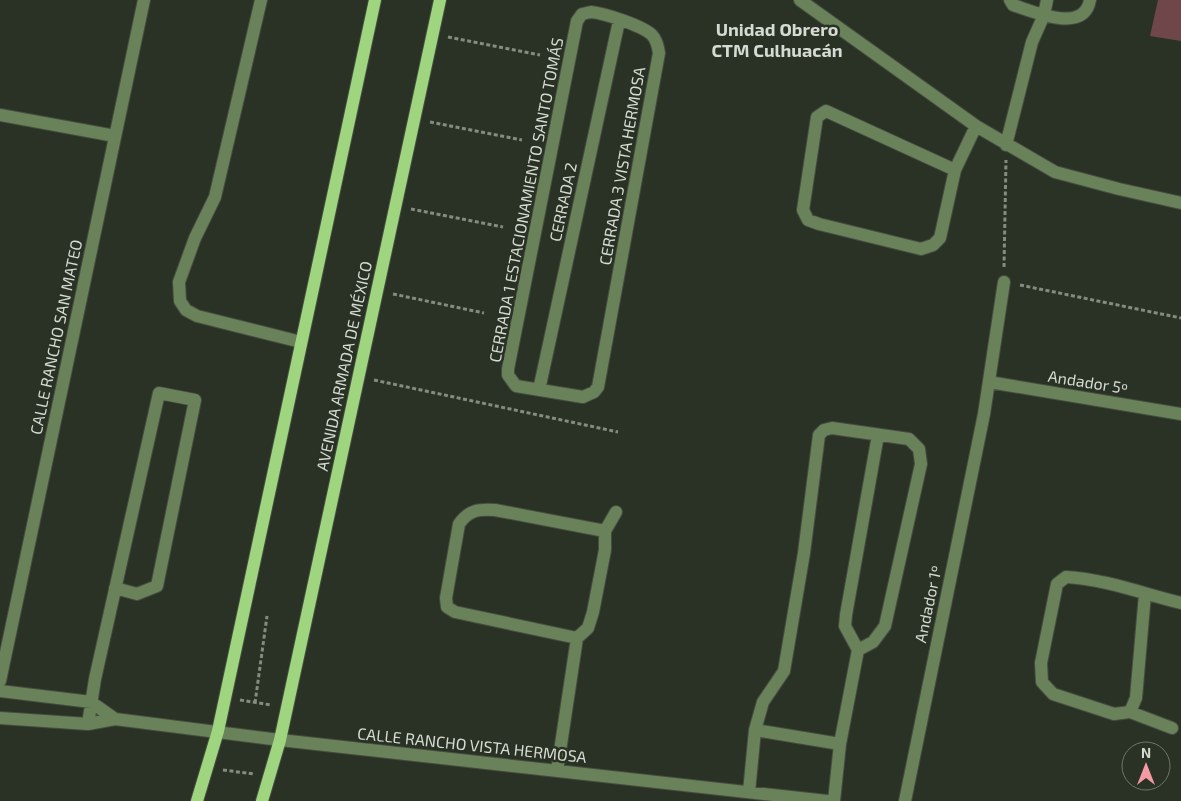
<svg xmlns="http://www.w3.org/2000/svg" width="1181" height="801" font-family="'Exo 2',sans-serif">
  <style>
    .green { fill: #6f474b }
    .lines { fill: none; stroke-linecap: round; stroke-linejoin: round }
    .minor-casing { stroke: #454d41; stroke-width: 14 }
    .major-casing { stroke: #454d41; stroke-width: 14 }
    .path { stroke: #848b80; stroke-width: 3; stroke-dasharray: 4 2.5; stroke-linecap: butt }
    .minor { stroke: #69825a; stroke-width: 12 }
    .major { stroke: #a0d580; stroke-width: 12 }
    .labels { text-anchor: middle; stroke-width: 5; stroke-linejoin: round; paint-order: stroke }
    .street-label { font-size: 16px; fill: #d5dbd2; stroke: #2a3225 }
    .neighbourhood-label { font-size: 18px; font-weight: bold; fill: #d5dbd2; stroke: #2a3225 }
  </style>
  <rect width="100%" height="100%" fill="#2a3225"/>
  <path class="green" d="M 1158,0 L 1181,0 L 1181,41 L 1150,36 Z"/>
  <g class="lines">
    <defs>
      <path id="minor" d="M 261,0 L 215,197 L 195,238 L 179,282 L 180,301 L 186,310 L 197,316 L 301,342
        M 800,0 L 976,126 L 1055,172 L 1119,189 L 1181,203
        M 1010,0 L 1013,5 C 1035,12 1084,34 1090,0
        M 591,12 C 604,13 643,26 652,35 C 657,40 658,47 659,53 L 598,387 L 594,392 L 583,397 L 516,386 L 508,375 L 508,369 L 577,21 L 582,14 Z
        M 0,115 L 115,136
        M 1006,145 L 1032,42 L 1044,15 L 1047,0
        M 955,170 L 826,111 L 817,117 L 803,210 L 808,220 L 819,224 L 921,249 L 933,245 L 940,238 L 955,170 L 976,126
        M 989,382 L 1181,414
        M 539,390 L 619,21
        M 1145,594 L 1136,698 L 1130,712 L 1114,714 L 1053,694 L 1042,682 L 1041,663 L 1057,584 L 1066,577 C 1105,579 1144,594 1181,603
        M 577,638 L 455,612 L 447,607 L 446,598 L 459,524 C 469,510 478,509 495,510 L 605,531
        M 858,650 L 845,626 L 846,615 L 878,435
        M 0,681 L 144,0
        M 0,691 L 91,702 L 115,719
        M 1130,712 L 1172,728
        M 0,718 L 88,724 L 115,719 L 280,740 L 827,801
        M 88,724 L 95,679 L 159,393 L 195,400 L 157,586 L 137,594 L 115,588
        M 557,771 L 577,638 L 588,628 L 593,612 L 605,550 L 605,531 L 616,512
        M 749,792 L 755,730
        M 834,801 L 840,744 L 858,650 L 873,642 L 885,626 L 921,464 L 919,449 L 909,439 L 832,428 L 824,430 L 819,435 L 804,553 L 784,671 L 763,702 L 755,730 L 840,744
        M 905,801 L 984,414 L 1004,282"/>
      <path id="major" d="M 197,801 L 218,731 L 375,0
        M 262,801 L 280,740 L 440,0"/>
    </defs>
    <use href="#minor" class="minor-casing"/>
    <use href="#major" class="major-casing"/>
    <path class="path" d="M 448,37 L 540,55
      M 430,122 L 522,140
      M 411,209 L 503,227
      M 1004,267 L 1006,160
      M 1020,285 L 1181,318
      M 393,294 L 484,313
      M 374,380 L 618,432
      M 240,700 L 271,705
      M 255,703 L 267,616
      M 223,770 L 254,774"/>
    <use href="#minor" class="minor"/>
    <use href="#major" class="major"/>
  </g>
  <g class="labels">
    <g class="street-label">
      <text transform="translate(622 166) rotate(-80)" y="6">CERRADA 3 VISTA HERMOSA</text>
      <text transform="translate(526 200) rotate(-79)" y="6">CERRADA 1 ESTACIONAMIENTO SANTO TOMÁS</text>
      <text transform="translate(563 202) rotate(-78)" y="6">CERRADA 2</text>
      <text transform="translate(56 337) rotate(-78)" y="6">CALLE RANCHO SAN MATEO</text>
      <text transform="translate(344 366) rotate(-78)" y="6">AVENIDA ARMADA DE MÉXICO</text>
      <text transform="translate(1088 382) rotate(9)" y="6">Andador 5º</text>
      <text transform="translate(928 604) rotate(-78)" y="6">Andador 1º</text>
      <text transform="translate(472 745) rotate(6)" y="6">CALLE RANCHO VISTA HERMOSA</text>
    </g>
    <g class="neighbourhood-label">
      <text x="777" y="36">Unidad Obrero<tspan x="777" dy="21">CTM Culhuacán</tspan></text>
    </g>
  </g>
  <g transform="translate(1146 766)"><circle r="24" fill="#2a3225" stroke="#6e766a"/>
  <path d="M0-4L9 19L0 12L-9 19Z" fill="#f49aa5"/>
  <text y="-8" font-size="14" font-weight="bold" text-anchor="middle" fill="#d5dbd2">N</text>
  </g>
</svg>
